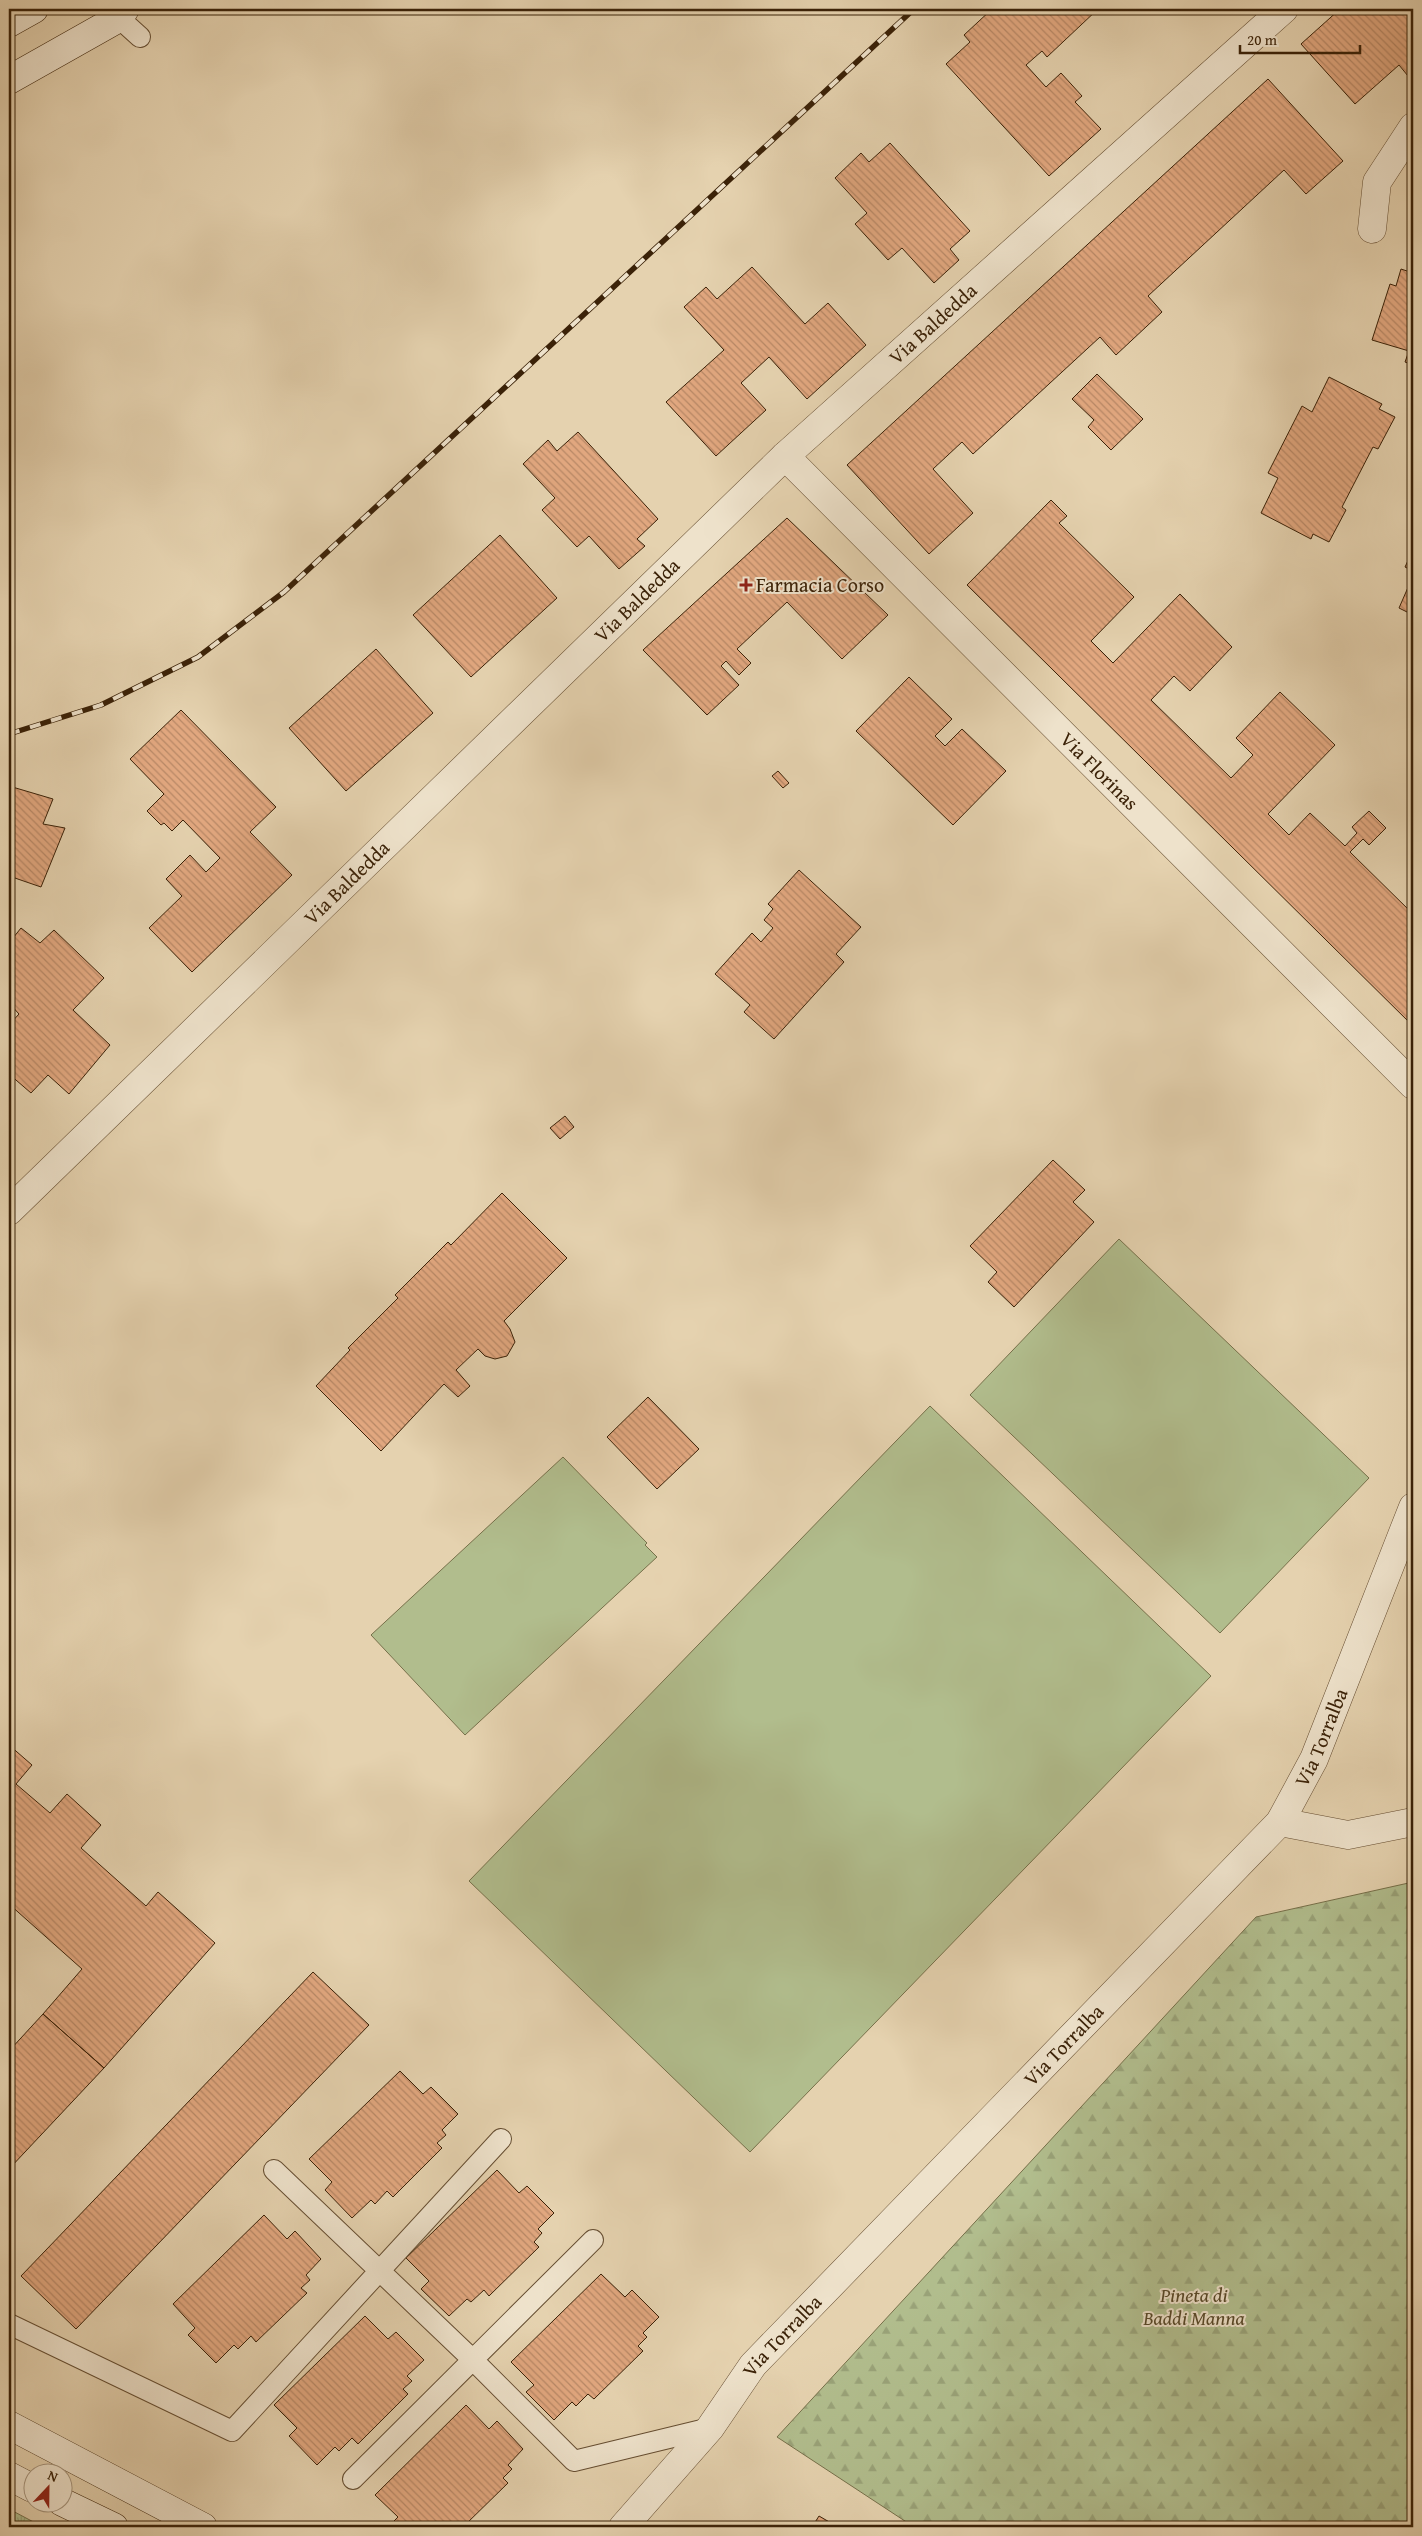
<svg xmlns="http://www.w3.org/2000/svg" width="1422" height="2536" font-family="'Gentium Book Plus',serif">
  <style>
    .grass { fill: url(#grass-tufts); stroke: #76704a }
    .forest { fill: url(#forest-firs); stroke: #76704a }
    .pitch { fill: #b1bd8d; stroke: #76704a }
    .building { fill: url(#building-back-hatch); stroke: #3b2208 }
    .lines { fill: none; stroke-linecap: round; stroke-linejoin: round }
    .lane-casing { stroke: #664e32; stroke-width: 22 }
    .street-casing { stroke: #664e32; stroke-width: 29 }
    .secondary-casing { stroke: #3b2208; stroke-width: 29 }
    .lane { stroke: #eee2cb; stroke-width: 20 }
    .street { stroke: #eee2cb; stroke-width: 28 }
    .secondary { stroke: #eee2cb; stroke-width: 28 }
    .rail-casing { stroke: #3b2208; stroke-width: 5.5 }
    .rail { stroke: #eee2cb; stroke-width: 4; stroke-dasharray: 11; stroke-linecap: butt }
    .poi-dot { fill: #8f2418; stroke: #eee2cb; stroke-width: 2 }
    .labels { text-anchor: middle; stroke-width: 4; stroke-linejoin: round; paint-order: stroke }
    .street-label { font-size: 20px; fill: #3b2208; stroke: #eee2cb }
    .poi-label { font-size: 20px; fill: #3b2208; stroke: #eee2cb; text-anchor: start }
    .park-label { font-size: 20px; font-style: italic; fill: #584929; stroke: #eee2cb }
  </style>
  <defs>
    <pattern id="grass-tufts" width="24" height="20" patternUnits="userSpaceOnUse" patternTransform="scale(1.25)"><rect width="24" height="20" fill="#b1bd8d"/><path d="M3 7l-1-3M5 7V3M7 7l1-3M15 17l-1-3M17 17v-4M19 17l1-3" fill="none" stroke="#99a278"/></pattern>
    <pattern id="forest-firs" width="22" height="20" patternUnits="userSpaceOnUse" patternTransform="scale(1.25)"><rect width="22" height="20" fill="#b1bd8d"/><path d="M5 1l3.5 6h-7zM16 11l3.5 6h-7z" fill="#99a278"/></pattern>
    <pattern id="building-back-hatch" width="6" height="6" patternUnits="userSpaceOnUse" patternTransform="scale(1.25)"><rect width="6" height="6" fill="#e1a77f"/><path d="M-1 5l2 2M0 0l6 6M5-1l2 2" fill="none" stroke="#b88866"/></pattern>
  </defs>
  <rect width="100%" height="100%" fill="#e5d2af"/>
  <filter id="stains"><feTurbulence type="fractalNoise" baseFrequency=".004" numOctaves="4"/><feColorMatrix values="0 0 0 0 .2 0 0 0 0 .09 0 0 0 0 .02 0 0 0 .5 -.17"/></filter>
  <radialGradient id="worn" r=".72"><stop offset=".6" stop-color="#630" stop-opacity="0"/><stop offset="1" stop-color="#630" stop-opacity=".3"/></radialGradient>
  <path class="grass" d="M 9,2509 L 43,2527 L 9,2527 Z"/>
  <path class="forest" d="M 1413,1882 L 1413,2527 L 914,2527 L 777,2437 L 1256,1917 Z"/>
  <path class="pitch" d="M 1119,1239 L 1369,1478 L 1220,1633 L 970,1395 Z
    M 930,1406 L 1211,1676 L 750,2152 L 469,1881 Z
    M 563,1457 L 647,1543 L 645,1545 L 657,1557 L 465,1735 L 371,1635 Z"/>
  <path class="building" d="M 992,9 L 1098,9 L 1047,57 L 1042,51 L 1026,65 L 1046,87 L 1061,73 L 1082,96 L 1075,102 L 1101,129 L 1049,176 L 946,64 L 970,42 L 964,35 Z
    M 1340,9 L 1413,9 L 1413,20 L 1411,22 L 1413,24 L 1413,71 L 1408,76 L 1399,65 L 1355,104 L 1301,44 Z
    M 1268,79 L 1343,161 L 1306,194 L 1284,170 L 1148,296 L 1162,312 L 1116,355 L 1100,337 L 973,454 L 962,442 L 933,469 L 973,513 L 929,554 L 847,465 Z
    M 890,143 L 970,231 L 950,249 L 959,260 L 934,283 L 902,248 L 888,260 L 855,224 L 867,213 L 835,178 L 861,153 L 869,162 Z
    M 752,267 L 805,324 L 828,303 L 866,345 L 807,399 L 769,357 L 741,383 L 766,410 L 716,456 L 666,402 L 724,350 L 684,307 L 706,287 L 717,299 Z
    M 1401,269 L 1413,273 L 1413,365 L 1405,362 L 1409,351 L 1372,340 L 1390,284 L 1396,286 Z
    M 1097,374 L 1143,419 L 1111,450 L 1088,427 L 1094,420 L 1072,399 Z
    M 1329,377 L 1382,404 L 1379,409 L 1395,417 L 1378,449 L 1373,447 L 1342,507 L 1346,510 L 1329,542 L 1313,534 L 1311,539 L 1261,513 L 1278,478 L 1268,473 L 1302,406 L 1312,412 Z
    M 578,432 L 658,519 L 637,539 L 645,546 L 619,569 L 589,536 L 577,547 L 542,510 L 555,498 L 523,464 L 548,440 L 557,451 Z
    M 1051,500 L 1067,516 L 1059,523 L 1134,597 L 1091,641 L 1113,663 L 1180,594 L 1232,647 L 1190,691 L 1174,676 L 1151,700 L 1231,778 L 1253,755 L 1236,738 L 1280,692 L 1335,745 L 1268,814 L 1289,835 L 1310,813 L 1345,846 L 1357,833 L 1352,827 L 1369,811 L 1386,828 L 1369,845 L 1363,839 L 1350,852 L 1413,914 L 1413,1026 L 967,585 Z
    M 787,518 L 888,615 L 842,659 L 787,602 L 737,649 L 751,663 L 739,675 L 726,661 L 721,666 L 739,685 L 707,715 L 643,650 Z
    M 500,535 L 557,598 L 471,677 L 413,615 Z
    M 1413,550 L 1413,571 L 1405,567 Z
    M 1413,576 L 1413,615 L 1399,608 Z
    M 376,649 L 433,713 L 346,791 L 289,728 Z
    M 909,677 L 952,719 L 935,736 L 945,746 L 962,729 L 1006,771 L 953,825 L 856,731 Z
    M 181,710 L 276,807 L 250,832 L 292,875 L 192,972 L 149,928 L 182,896 L 166,879 L 190,855 L 206,872 L 220,858 L 183,820 L 172,831 L 164,823 L 161,825 L 147,811 L 164,794 L 130,759 Z
    M 778,771 L 789,783 L 783,788 L 772,776 Z
    M 9,786 L 53,799 L 43,824 L 65,828 L 41,887 L 9,876 Z
    M 799,870 L 861,927 L 836,954 L 844,962 L 774,1039 L 744,1012 L 750,1005 L 715,974 L 752,933 L 761,942 L 773,928 L 764,920 L 773,909 L 768,904 Z
    M 21,928 L 40,943 L 54,930 L 104,978 L 73,1010 L 110,1045 L 69,1094 L 48,1075 L 31,1093 L 9,1074 L 9,1025 L 19,1014 L 9,1003 L 9,943 Z
    M 565,1116 L 574,1127 L 560,1139 L 550,1128 Z
    M 1053,1160 L 1085,1190 L 1073,1202 L 1094,1222 L 1014,1307 L 988,1282 L 997,1272 L 970,1246 Z
    M 502,1193 L 567,1258 L 504,1321 L 510,1329 L 515,1342 L 507,1356 L 495,1359 L 485,1356 L 478,1349 L 456,1370 L 470,1386 L 458,1397 L 444,1384 L 381,1451 L 316,1386 L 350,1350 L 348,1348 L 398,1298 L 395,1295 L 448,1242 L 451,1245 Z
    M 648,1397 L 699,1449 L 657,1489 L 607,1437 Z
    M 9,1745 L 32,1765 L 16,1784 L 50,1813 L 67,1794 L 101,1825 L 81,1848 L 146,1906 L 158,1892 L 215,1943 L 104,2068 L 43,2014 L 82,1969 L 9,1904 Z
    M 313,1972 L 369,2025 L 76,2329 L 21,2276 Z
    M 43,2014 L 104,2068 L 9,2169 L 9,2051 Z
    M 400,2071 L 423,2094 L 431,2087 L 458,2114 L 442,2130 L 446,2135 L 437,2143 L 442,2148 L 393,2197 L 387,2191 L 375,2204 L 371,2200 L 352,2218 L 325,2190 L 332,2182 L 309,2159 Z
    M 497,2170 L 519,2193 L 527,2186 L 554,2213 L 538,2229 L 542,2233 L 534,2242 L 539,2247 L 489,2296 L 484,2290 L 471,2302 L 467,2299 L 449,2316 L 421,2289 L 429,2281 L 406,2258 Z
    M 9,2194 L 14,2199 L 9,2204 Z
    M 264,2215 L 287,2239 L 295,2231 L 321,2259 L 306,2275 L 310,2280 L 301,2288 L 307,2293 L 256,2342 L 251,2336 L 238,2349 L 234,2345 L 216,2363 L 188,2335 L 195,2328 L 173,2304 Z
    M 601,2274 L 625,2297 L 632,2290 L 659,2317 L 643,2333 L 647,2337 L 638,2346 L 643,2351 L 594,2399 L 588,2394 L 576,2406 L 572,2402 L 554,2420 L 526,2392 L 534,2385 L 511,2362 Z
    M 365,2316 L 388,2339 L 396,2332 L 424,2360 L 407,2376 L 412,2381 L 403,2389 L 408,2394 L 358,2444 L 352,2438 L 339,2451 L 335,2447 L 317,2465 L 289,2436 L 297,2428 L 274,2405 Z
    M 466,2405 L 489,2429 L 497,2421 L 523,2449 L 508,2465 L 512,2469 L 503,2478 L 508,2483 L 463,2527 L 392,2527 L 390,2525 L 398,2517 L 375,2495 Z
    M 819,2516 L 838,2527 L 812,2527 Z"/>
  <g class="lines">
    <defs>
      <path id="lane" d="M 119,18 L 140,37
        M 274,2170 L 473,2360 L 574,2461 L 710,2428
        M 9,2324 L 232,2431 L 501,2139
        M 353,2479 L 593,2240"/>
      <g id="street">
        <path d="M 1372,229 L 1377,182 L 1413,127"/>
        <path id="s1" d="M 785,456 L 1413,1085"/>
        <path id="s2" d="M 9,1211 L 785,456 L 1284,9"/>
        <path d="M 1280,1822 L 1348,1835 L 1413,1822"/>
        <path id="s3" d="M 623,2527 L 710,2428 L 753,2365 L 1280,1822 L 1314,1759 L 1413,1507"/>
      </g>
      <path id="secondary" d="M 9,23 L 34,9
        M 9,80 L 119,18 L 125,9
        M 9,2425 L 203,2527
        M 9,2476 L 32,2488
        M 62,2502 L 114,2527"/>
    </defs>
    <use href="#lane" class="lane-casing"/>
    <use href="#street" class="street-casing"/>
    <use href="#secondary" class="secondary-casing"/>
    <use href="#lane" class="lane"/>
    <use href="#street" class="street"/>
    <use href="#secondary" class="secondary"/>
    <defs>
      <path id="rail" d="M 9,734 L 101,705 L 198,657 L 284,592 L 914,9"/>
    </defs>
    <use href="#rail" class="rail-casing"/>
    <use href="#rail" class="rail"/>
  </g>
  <path class="poi-dot" d="M743.5 577.5h5v5h5v5h-5v5h-5v-5h-5v-5h5z"/>
  <g class="labels">
    <g class="street-label">
      <text dy="7" stroke="none"><textPath href="#s2" startOffset="1281">Via Baldedda</textPath></text>
      <text dy="7" stroke="none"><textPath href="#s2" startOffset="876">Via Baldedda</textPath></text>
      <text dy="7" stroke="none"><textPath href="#s1" startOffset="445">Via Florinas</textPath></text>
      <text dy="7" stroke="none"><textPath href="#s2" startOffset="471">Via Baldedda</textPath></text>
      <text dy="7" stroke="none"><textPath href="#s3" startOffset="1059">Via Torralba</textPath></text>
      <text dy="7" stroke="none"><textPath href="#s3" startOffset="654">Via Torralba</textPath></text>
      <text dy="7" stroke="none"><textPath href="#s3" startOffset="249">Via Torralba</textPath></text>
    </g>
    <g class="poi-label">
      <text x="756" y="592">Farmacia Corso</text>
    </g>
    <g class="park-label">
      <text x="1194" y="2302">Pineta di<tspan x="1194" dy="23">Baddi Manna</tspan></text>
    </g>
  </g>
  <rect width="1422" height="2536" fill="none" stroke="#e5d2af" stroke-width="30"/>
  <rect x="10" y="10" width="1402" height="2516" fill="none" stroke="#3b2208" stroke-width="2.5"/>
  <rect x="15" y="15" width="1392" height="2506" fill="none" stroke="#3b2208"/>
  <g transform="translate(48 2488) rotate(22)"><circle r="24" fill="#eee2cb" stroke="#a6957d"/>
  <path d="M0-4L9 19L0 12L-9 19Z" fill="#8f2418"/>
  <text y="-8" font-size="14" font-weight="bold" text-anchor="middle" fill="#3b2208">N</text>
  </g>
  <path d="M1240 45v8h120v-8" fill="none" stroke="#3b2208" stroke-width="2.5"/>
  <text x="1247" y="45" font-size="15" fill="#3b2208" stroke="#eee2cb" stroke-width="4" paint-order="stroke">20 m</text>
  <rect width="100%" height="100%" filter="url(#stains)"/>
  <rect width="100%" height="100%" fill="url(#worn)"/>
</svg>
